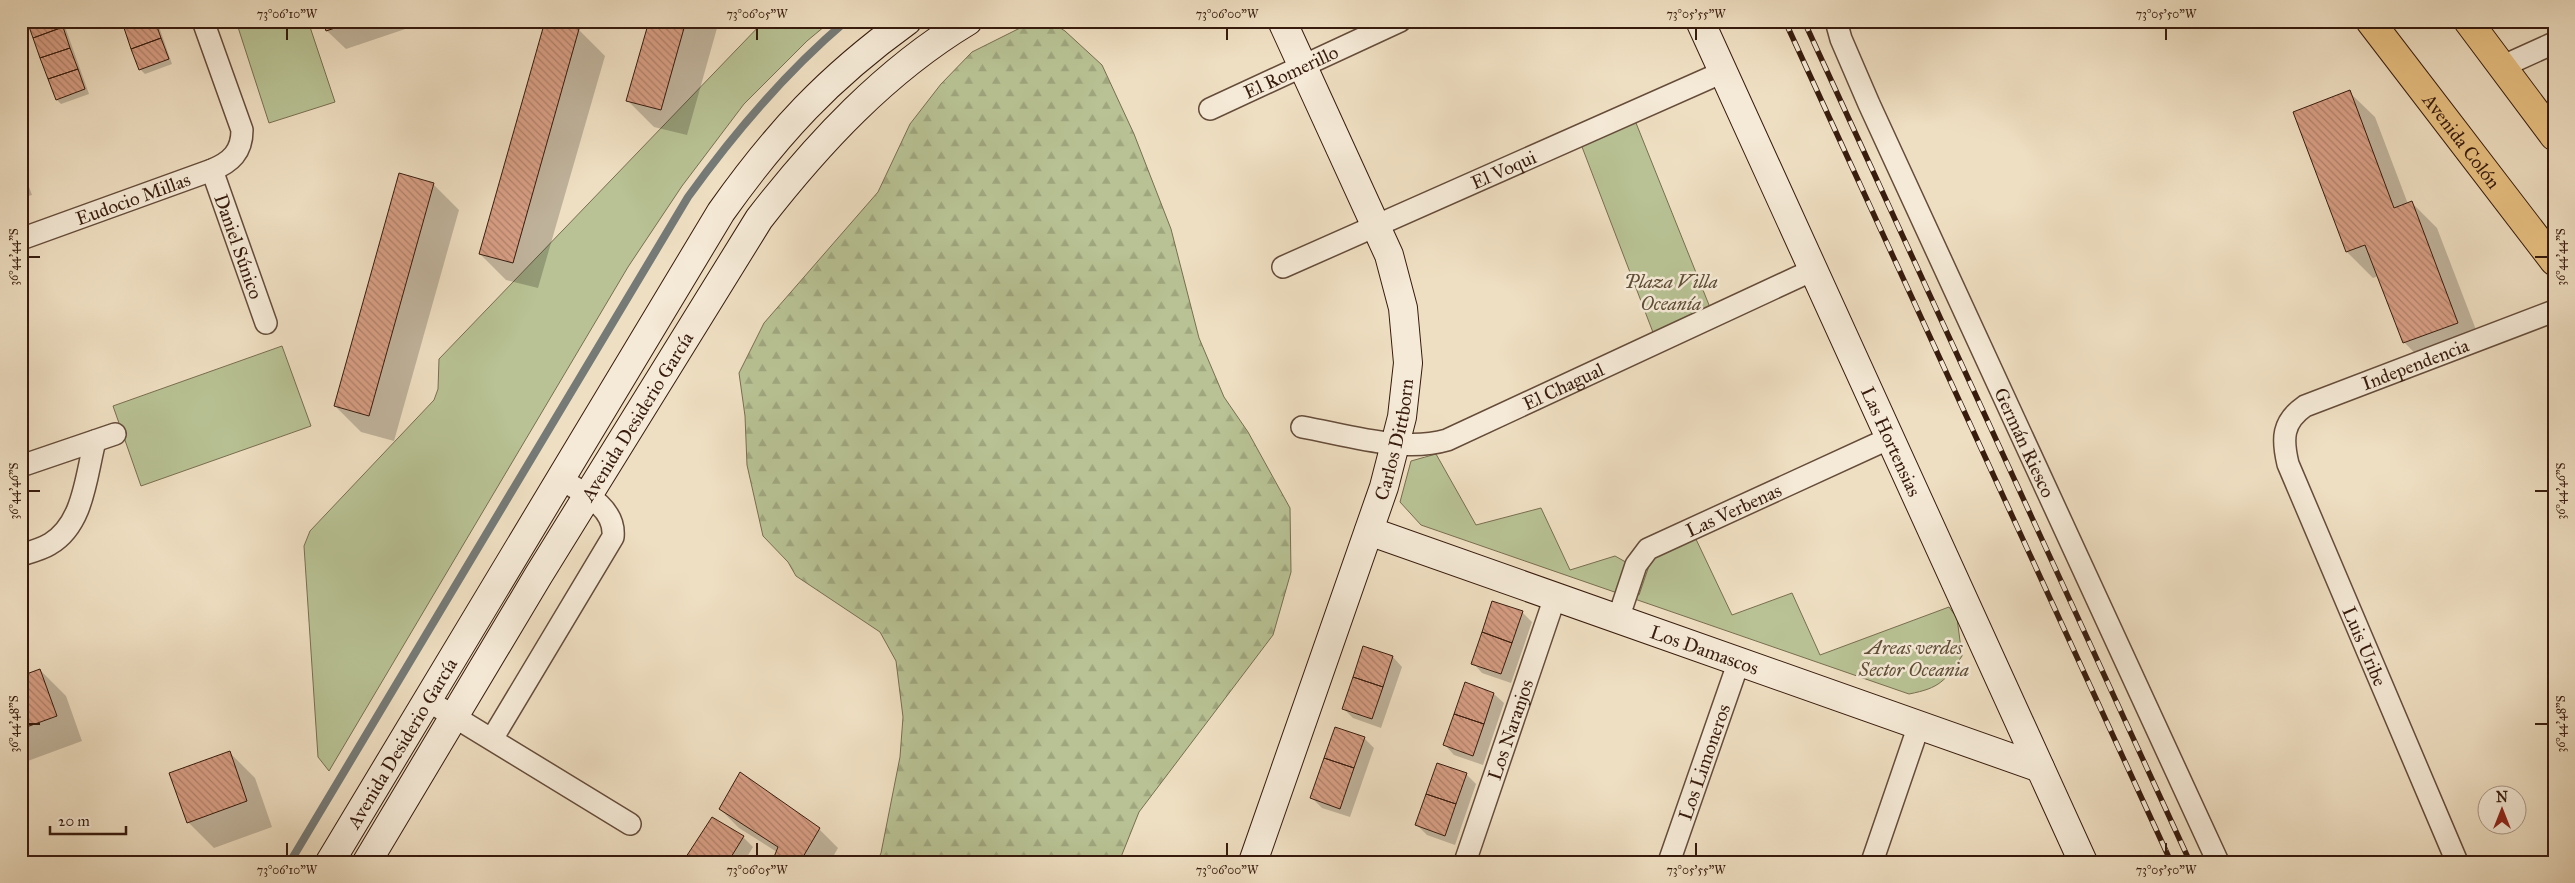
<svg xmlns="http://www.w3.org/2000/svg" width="2575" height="883" font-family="'IM FELL Great Primer',serif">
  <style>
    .forest { fill: url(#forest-firs); stroke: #786e50 }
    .park { fill: #b8c294; stroke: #786e50 }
    .shadow { fill: #0003 }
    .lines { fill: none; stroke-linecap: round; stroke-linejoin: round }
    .stream { stroke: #757a77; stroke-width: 8 }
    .building { fill: url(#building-back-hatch); stroke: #371b0d }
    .street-casing { stroke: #654c3a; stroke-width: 24 }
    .secondary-casing { stroke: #371b0d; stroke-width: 30 }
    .primary-casing { stroke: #371b0d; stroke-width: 30 }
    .street { stroke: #f5ead7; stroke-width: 21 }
    .secondary { stroke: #f5ead7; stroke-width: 28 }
    .primary { stroke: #e8c081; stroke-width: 28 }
    .rail-casing { stroke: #371b0d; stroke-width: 5.5 }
    .rail { stroke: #f5ead7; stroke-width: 4; stroke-dasharray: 11; stroke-linecap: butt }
    .ticks { fill: none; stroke: #371b0d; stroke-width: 2 }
    .labels { text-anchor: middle; stroke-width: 5; stroke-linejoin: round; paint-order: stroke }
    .street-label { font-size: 19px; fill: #371b0d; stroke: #f5ead7 }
    .park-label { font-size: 19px; font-style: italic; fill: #5e4d36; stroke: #f5ead7 }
    .neatline { fill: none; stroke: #371b0d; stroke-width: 2 }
    .ticks-label { font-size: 12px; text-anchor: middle; fill: #371b0d }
  </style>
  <defs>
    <pattern id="forest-firs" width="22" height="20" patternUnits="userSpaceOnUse" patternTransform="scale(1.25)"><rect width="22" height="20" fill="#b8c294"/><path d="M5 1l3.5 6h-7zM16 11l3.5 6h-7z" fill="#9fa67e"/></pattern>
    <pattern id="building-back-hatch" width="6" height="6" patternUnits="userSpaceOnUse" patternTransform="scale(1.25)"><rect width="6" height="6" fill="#d79e84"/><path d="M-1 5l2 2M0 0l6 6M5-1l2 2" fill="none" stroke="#af806a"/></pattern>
  </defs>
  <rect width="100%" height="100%" fill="#efdfc2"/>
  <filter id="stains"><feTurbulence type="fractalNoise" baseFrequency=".004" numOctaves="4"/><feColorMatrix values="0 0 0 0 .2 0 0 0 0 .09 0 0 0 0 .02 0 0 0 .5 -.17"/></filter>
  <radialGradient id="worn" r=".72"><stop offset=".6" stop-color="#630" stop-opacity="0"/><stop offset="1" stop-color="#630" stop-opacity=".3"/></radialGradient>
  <path class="forest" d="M 1034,21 L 1049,21 L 1065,31 L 1102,65 L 1134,134 L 1171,229 L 1199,338 L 1224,397 L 1248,432 L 1290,508 L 1291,572 L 1273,635 L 1139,812 L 1119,862 L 877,862 L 881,853 L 900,757 L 903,717 L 896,661 L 880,632 L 796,576 L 788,562 L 763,536 L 747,465 L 745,416 L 739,373 L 764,323 L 878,192 L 910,124 L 941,84 L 972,52 Z"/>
  <path class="park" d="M 236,21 L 308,21 L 335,102 L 269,123 Z
    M 764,21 L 831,21 L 807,41 L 744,104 L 682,186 L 628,267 L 329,771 L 318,757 L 304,546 L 310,531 L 434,400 L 438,389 L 439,359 Z
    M 1628,103 L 1711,310 L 1654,335 L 1574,126 Z
    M 282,346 L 311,426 L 141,486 L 113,406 Z
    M 1436,454 L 1476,525 L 1541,508 L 1570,570 L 1615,556 L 1631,565 L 1624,589 L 1639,595 L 1651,560 L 1694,535 L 1732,615 L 1792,593 L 1820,655 L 1949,607 L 1957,618 L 1962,656 C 1945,681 1940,688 1909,694 L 1421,525 L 1400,502 L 1411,461 Z"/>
  <path class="shadow" d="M 28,21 L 63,21 L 89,94 L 61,104 L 57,100 Z
    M 123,21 L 157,21 L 172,64 L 145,74 L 140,69 Z
    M 324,21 L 429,21 L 346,49 L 327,31 Z
    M 546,21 L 579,30 L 605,56 L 538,288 L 506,280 L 480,254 Z
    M 650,21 L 719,21 L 687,135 L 654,127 L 628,101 Z
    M 2349,92 L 2375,117 L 2408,204 L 2412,203 L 2437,228 L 2483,348 L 2429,368 L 2404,342 L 2378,276 L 2373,278 L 2347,252 L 2295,112 Z
    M 21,166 L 32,195 L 21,198 Z
    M 400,175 L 434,185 L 459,210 L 394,441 L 361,432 L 335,406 Z
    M 1522,612 L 1532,622 L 1511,683 L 1482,673 L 1473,663 Z
    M 1393,657 L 1402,667 L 1381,728 L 1353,718 L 1343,708 Z
    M 40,670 L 66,696 L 82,741 L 25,762 L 21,758 L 21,677 Z
    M 1466,684 L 1494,694 L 1504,703 L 1483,765 L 1454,755 L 1445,745 Z
    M 1364,738 L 1374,748 L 1350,817 L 1322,808 L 1312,798 Z
    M 229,752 L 255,778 L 272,827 L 214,848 L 188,822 Z
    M 1466,774 L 1476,784 L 1455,845 L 1427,835 L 1417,825 Z
    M 720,809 L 819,829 L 838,848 L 830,862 L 773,862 L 777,852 L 739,828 Z
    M 743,837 L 753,847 L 744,862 L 688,862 Z"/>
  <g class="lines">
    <path class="stream" d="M 290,862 L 688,197 C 734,133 786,72 846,21"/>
  </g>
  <path class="building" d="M 27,21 L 61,21 L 63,27 L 33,38 Z
    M 121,21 L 143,21 L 124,28 Z
    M 143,21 L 155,21 L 161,38 L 131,49 L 124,28 Z
    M 323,21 L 356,21 L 326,31 Z
    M 545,21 L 579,29 L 513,263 L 479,254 Z
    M 649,21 L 686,21 L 661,110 L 626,101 Z
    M 63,27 L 70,48 L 40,58 L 33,38 Z
    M 161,38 L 169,59 L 139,70 L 131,49 Z
    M 70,48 L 78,69 L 48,79 L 40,58 Z
    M 78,69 L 85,89 L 56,100 L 48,79 Z
    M 2350,90 L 2394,208 L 2412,201 L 2458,323 L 2403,343 L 2365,245 L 2346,252 L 2293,112 Z
    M 21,172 L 28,190 L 21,193 Z
    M 399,173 L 434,183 L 369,416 L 334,406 Z
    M 1492,601 L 1523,611 L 1512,643 L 1482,632 Z
    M 1482,632 L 1512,643 L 1501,674 L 1471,664 Z
    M 1363,646 L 1393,656 L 1383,687 L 1353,677 Z
    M 40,669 L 57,716 L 21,729 L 21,676 Z
    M 1353,677 L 1383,687 L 1372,719 L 1342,709 Z
    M 1465,682 L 1494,693 L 1484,724 L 1454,714 Z
    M 1454,714 L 1484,724 L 1473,756 L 1443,745 Z
    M 1335,727 L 1365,737 L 1354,768 L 1324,758 Z
    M 230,751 L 247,801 L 187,823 L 169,773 Z
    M 1324,758 L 1354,768 L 1340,809 L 1310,798 Z
    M 1437,763 L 1467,773 L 1456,804 L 1426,794 Z
    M 740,772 L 820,828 L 800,862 L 772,862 L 778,847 L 719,809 Z
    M 1426,794 L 1456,804 L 1445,836 L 1415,825 Z
    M 712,817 L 744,836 L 728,862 L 687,862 L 684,860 Z"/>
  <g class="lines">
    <defs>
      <g id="street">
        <path id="s1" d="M 1836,21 L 1841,39 L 1869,104 L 2218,862"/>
        <path d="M 2501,67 L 2554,43"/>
        <path id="s2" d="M 1210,109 L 1400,21"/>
        <path id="s3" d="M 212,170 L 266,323"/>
        <path id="s4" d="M 21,239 L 212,170 C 231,162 242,152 242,130 L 203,21"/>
        <path id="s5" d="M 1283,267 L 1723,72"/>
        <path id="s6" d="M 1302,427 C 1347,435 1403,453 1447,440 L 1813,270"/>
        <path d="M 21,466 L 115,434"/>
        <path d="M 21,555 C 31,552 42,549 50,544 C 84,524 86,475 95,441"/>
        <path id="s7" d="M 1618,619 L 1636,565 L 1648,549 L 1890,438"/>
        <path d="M 427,700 L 630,824"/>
        <path d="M 492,739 L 613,537 C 616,507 582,492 560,479"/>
        <path id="s8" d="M 1465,862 L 1555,597"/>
        <path id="s9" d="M 1669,862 L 1739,661"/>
        <path d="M 1872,862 L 1919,725"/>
        <path id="s10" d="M 2457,862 L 2288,464 C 2282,439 2282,422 2305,406 L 2554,311"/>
      </g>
      <g id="secondary">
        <path id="s11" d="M 1700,21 L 2083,862"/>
        <path id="s12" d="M 1369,531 L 2040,768"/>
        <path id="s13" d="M 330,862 L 721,212 C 777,133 828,78 907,21"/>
        <path id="s14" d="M 367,862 L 538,576 L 759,219 C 818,143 885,71 968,21"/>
        <path id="s15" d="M 1253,862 L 1384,487 L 1402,417 L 1408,363 L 1403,308 L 1389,255 L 1282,21"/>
      </g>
      <g id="primary">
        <path id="s16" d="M 2370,21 L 2554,261"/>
        <path d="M 2468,21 L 2554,136"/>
      </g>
    </defs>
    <use href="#street" class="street-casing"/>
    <use href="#secondary" class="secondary-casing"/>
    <use href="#primary" class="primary-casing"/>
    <use href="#street" class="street"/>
    <use href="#secondary" class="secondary"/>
    <use href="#primary" class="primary"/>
    <defs>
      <path id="rail" d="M 1785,21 L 2171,862
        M 1804,21 L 2190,862"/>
    </defs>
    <use href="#rail" class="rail-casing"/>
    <use href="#rail" class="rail"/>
  </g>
  <path class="ticks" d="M 287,28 L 287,40M 757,28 L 757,40M 1227,28 L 1227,40M 1696,28 L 1696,40M 2166,28 L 2166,40M 28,257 L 40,257M 2535,257 L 2548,257M 28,491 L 40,491M 2535,491 L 2548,491M 28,724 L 40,724M 2535,724 L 2548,724M 287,843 L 287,856M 757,843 L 757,856M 1227,843 L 1227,856M 1696,843 L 1696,856M 2166,843 L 2166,856"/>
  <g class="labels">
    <g class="street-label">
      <text dy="7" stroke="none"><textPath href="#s2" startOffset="89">El Romerillo</textPath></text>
      <text dy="7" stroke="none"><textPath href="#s16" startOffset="151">Avenida Colón</textPath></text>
      <text dy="7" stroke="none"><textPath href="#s5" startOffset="241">El Voqui</textPath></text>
      <text dy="7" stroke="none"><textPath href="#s4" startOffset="119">Eudocio Millas</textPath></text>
      <text dy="7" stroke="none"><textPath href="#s3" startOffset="81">Daniel Súnico</textPath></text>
      <text dy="7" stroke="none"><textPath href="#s10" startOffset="616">Independencia</textPath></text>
      <text dy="7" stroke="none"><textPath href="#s6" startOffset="275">El Chagual</textPath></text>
      <text dy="7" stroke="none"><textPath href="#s14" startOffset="521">Avenida Desiderio García</textPath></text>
      <text dy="7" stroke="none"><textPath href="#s15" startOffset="446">Carlos Dittborn</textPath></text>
      <text dy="7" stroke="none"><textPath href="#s11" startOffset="462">Las Hortensias</textPath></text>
      <text dy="7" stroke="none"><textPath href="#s1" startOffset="462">Germán Riesco</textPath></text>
      <text dy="7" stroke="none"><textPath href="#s7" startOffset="171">Las Verbenas</textPath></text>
      <text transform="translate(2365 646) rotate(67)" y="7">Luis Uribe</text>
      <text dy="7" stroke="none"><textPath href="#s12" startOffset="356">Los Damascos</textPath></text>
      <text dy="7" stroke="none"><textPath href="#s8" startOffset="140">Los Naranjos</textPath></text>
      <text dy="7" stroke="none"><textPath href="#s13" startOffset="139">Avenida Desiderio García</textPath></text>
      <text dy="7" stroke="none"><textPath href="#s9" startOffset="106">Los Limoneros</textPath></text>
    </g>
    <g class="park-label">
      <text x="1671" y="288">Plaza Villa<tspan x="1671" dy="22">Oceanía</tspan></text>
      <text x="1914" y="654">Areas verdes<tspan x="1914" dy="22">Sector Oceania</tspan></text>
    </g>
  </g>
  <rect width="2575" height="883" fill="none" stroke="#efdfc2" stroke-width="55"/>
  <g transform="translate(2502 810)"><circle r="24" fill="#f5ead7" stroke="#a99786"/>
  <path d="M0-4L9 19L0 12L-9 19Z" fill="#8f2418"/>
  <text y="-8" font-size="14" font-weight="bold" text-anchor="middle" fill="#371b0d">N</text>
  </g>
  <path d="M50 826v8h76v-8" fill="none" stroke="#371b0d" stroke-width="2.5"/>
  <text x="58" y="826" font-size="15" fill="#371b0d" stroke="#f5ead7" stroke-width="4" paint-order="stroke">20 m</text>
  <rect x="28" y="28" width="2520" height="828" class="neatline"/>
  <g class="ticks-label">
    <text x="287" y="18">73°06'10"W</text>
    <text x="757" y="18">73°06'05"W</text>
    <text x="1227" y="18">73°06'00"W</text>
    <text x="1696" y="18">73°05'55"W</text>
    <text x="2166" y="18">73°05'50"W</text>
    <text transform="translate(14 257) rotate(-90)" y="4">36°44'44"S</text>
    <text transform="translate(2561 257) rotate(-90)" y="4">36°44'44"S</text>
    <text transform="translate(14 491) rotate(-90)" y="4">36°44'46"S</text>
    <text transform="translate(2561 491) rotate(-90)" y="4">36°44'46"S</text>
    <text transform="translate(14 724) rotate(-90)" y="4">36°44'48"S</text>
    <text transform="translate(2561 724) rotate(-90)" y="4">36°44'48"S</text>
    <text x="287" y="874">73°06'10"W</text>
    <text x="757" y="874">73°06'05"W</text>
    <text x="1227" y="874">73°06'00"W</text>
    <text x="1696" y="874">73°05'55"W</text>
    <text x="2166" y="874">73°05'50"W</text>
  </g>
  <rect width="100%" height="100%" filter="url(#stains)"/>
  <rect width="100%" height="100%" fill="url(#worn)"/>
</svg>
